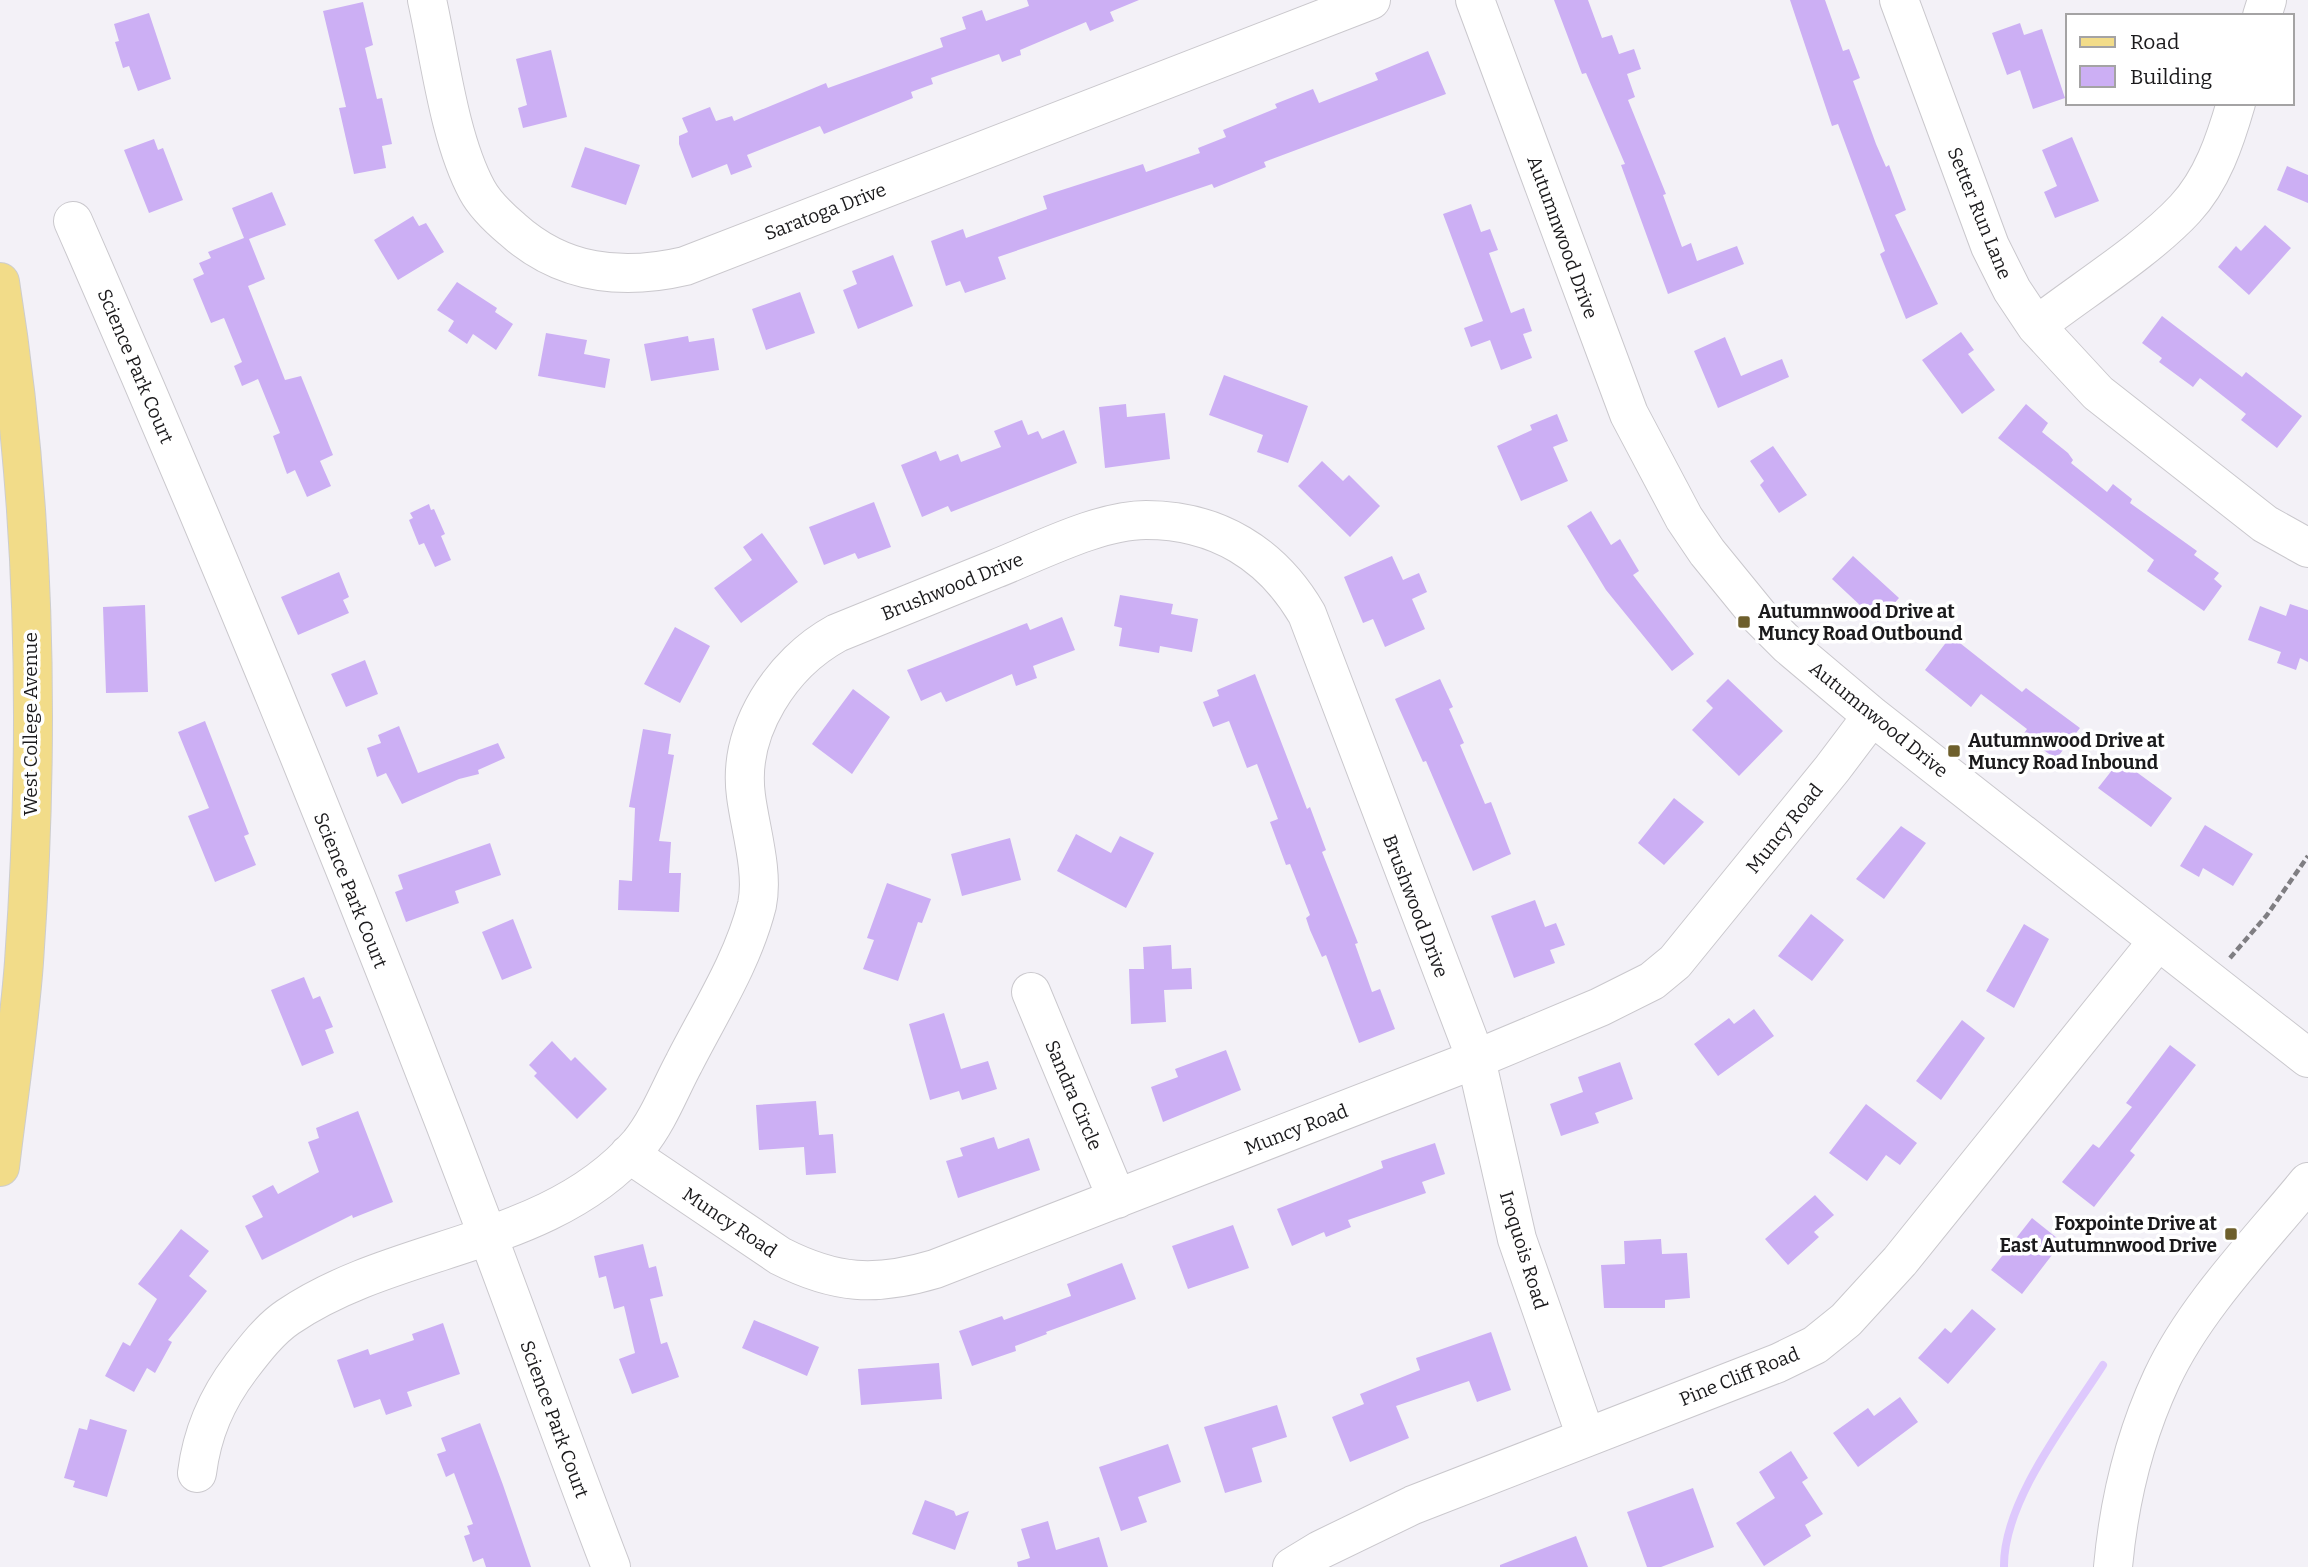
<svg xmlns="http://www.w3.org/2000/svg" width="2308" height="1567" font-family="Bitter,serif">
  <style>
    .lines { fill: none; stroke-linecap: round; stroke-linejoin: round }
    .stream { stroke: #dec9fd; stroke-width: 8 }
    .building { fill: #ccaff4 }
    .minor-casing { stroke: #cac8cd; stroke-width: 40 }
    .major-casing { stroke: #cdcdcd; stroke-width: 40 }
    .path { stroke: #7f7e82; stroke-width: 4.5; stroke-dasharray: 7 3.5; stroke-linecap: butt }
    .minor { stroke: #fff; stroke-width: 38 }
    .major { stroke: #f2dc89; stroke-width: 38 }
    .poi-dot { fill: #6e5f2c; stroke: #fff; stroke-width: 2.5 }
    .labels { text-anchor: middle; stroke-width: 7; stroke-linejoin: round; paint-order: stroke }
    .street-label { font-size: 19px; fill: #1b1a1c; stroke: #fff }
    .poi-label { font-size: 19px; font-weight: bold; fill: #1b1a1c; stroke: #fff; text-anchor: start }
  </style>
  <rect width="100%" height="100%" fill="#f3f1f7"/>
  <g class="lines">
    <path class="stream" d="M 2004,1567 C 2003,1501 2068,1420 2103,1365"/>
  </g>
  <path class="building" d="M 1027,0 L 1139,0 L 1110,12 L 1114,21 L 1090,31 L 1086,22 L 1020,50 L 1021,55 L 1002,62 L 999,54 L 931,78 L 933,84 L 911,92 L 913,98 L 824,134 L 820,126 L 747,155 L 752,167 L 731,175 L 727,164 L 692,178 L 679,144 L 679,136 L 688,132 L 682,118 L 710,107 L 716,121 L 732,116 L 734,121 L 826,83 L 828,88 L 943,47 L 940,38 L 966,29 L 962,17 L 982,10 L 986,21 L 1029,6 Z
    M 1554,0 L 1588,0 L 1602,38 L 1612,35 L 1619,54 L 1634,49 L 1641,69 L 1627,74 L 1635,97 L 1628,100 L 1666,194 L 1663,195 L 1682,247 L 1691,243 L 1697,261 L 1737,246 L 1744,264 L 1668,294 L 1621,165 L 1625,164 L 1586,73 L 1582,74 Z
    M 1790,0 L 1825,0 L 1843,51 L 1849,49 L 1860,78 L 1853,81 L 1876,144 L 1886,167 L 1889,165 L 1906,210 L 1895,215 L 1938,304 L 1906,319 L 1880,254 L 1885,251 L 1838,124 L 1832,126 Z
    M 363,2 L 373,45 L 365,48 L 377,99 L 382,98 L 392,144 L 382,146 L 386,168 L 354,174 L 339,108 L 346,107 L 323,11 Z
    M 149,13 L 171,79 L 138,91 L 129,66 L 123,68 L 115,42 L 119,41 L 114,24 Z
    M 2020,23 L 2024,35 L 2042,29 L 2065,98 L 2033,109 L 2020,70 L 2007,75 L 1992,33 Z
    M 551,50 L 567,117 L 523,128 L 518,108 L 527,105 L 516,59 Z
    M 1428,51 L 1446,94 L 1264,162 L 1266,167 L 1214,188 L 1212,184 L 998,257 L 1006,279 L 965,293 L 960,281 L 946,286 L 931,241 L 963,229 L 966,238 L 1047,209 L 1043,196 L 1143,164 L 1146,172 L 1200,153 L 1198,148 L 1226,137 L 1223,130 L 1277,108 L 1275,104 L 1313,89 L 1319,103 L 1378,80 L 1375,73 Z
    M 2072,137 L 2099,201 L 2055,218 L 2044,192 L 2057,186 L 2042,150 Z
    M 154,139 L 158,150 L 163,148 L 183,200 L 149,213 L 124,150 Z
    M 585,147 L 640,165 L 626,205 L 571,187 Z
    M 2287,166 L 2308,175 L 2308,203 L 2277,190 Z
    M 272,192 L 286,225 L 249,239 L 265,279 L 248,286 L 285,380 L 301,376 L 333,455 L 320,461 L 331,486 L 307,497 L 295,470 L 287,474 L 273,436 L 280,433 L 258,379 L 242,386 L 234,366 L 242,362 L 224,318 L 211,323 L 193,279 L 204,274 L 199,263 L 211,258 L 208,252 L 244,238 L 232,208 Z
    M 1471,204 L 1481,232 L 1490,229 L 1498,250 L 1489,253 L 1511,313 L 1524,308 L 1532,331 L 1523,334 L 1532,358 L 1501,370 L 1490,340 L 1471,347 L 1464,328 L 1483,321 L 1443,214 Z
    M 413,216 L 419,226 L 426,223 L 444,252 L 398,280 L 374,240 Z
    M 2265,225 L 2291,248 L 2249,295 L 2218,267 L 2236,246 L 2241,251 Z
    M 893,255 L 913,306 L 858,329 L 843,290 L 857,284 L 852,271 Z
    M 457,282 L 497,308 L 495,312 L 513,324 L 496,350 L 473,334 L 467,344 L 448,331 L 454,321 L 437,310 Z
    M 800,292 L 815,333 L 766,350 L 752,309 Z
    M 2162,316 L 2242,377 L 2246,372 L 2302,416 L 2277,448 L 2241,420 L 2246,414 L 2200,378 L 2193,387 L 2159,362 L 2162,358 L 2142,343 Z
    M 1961,332 L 1974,350 L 1968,354 L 1995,390 L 1962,414 L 1922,360 Z
    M 546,333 L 587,340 L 584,354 L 610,359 L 605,388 L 538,376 Z
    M 688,336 L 689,342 L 714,338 L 719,370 L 651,381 L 644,344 Z
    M 1725,337 L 1741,376 L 1782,359 L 1789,377 L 1718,408 L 1694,351 Z
    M 1224,375 L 1308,406 L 1288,463 L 1257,452 L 1263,435 L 1209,415 Z
    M 1126,404 L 1127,417 L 1165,413 L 1170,459 L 1105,468 L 1099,407 Z
    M 2026,404 L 2048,423 L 2042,432 L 2068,453 L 2073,460 L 2071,463 L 2107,492 L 2113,484 L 2132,499 L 2130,503 L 2197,551 L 2194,555 L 2219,573 L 2214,579 L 2222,586 L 2204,611 L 2147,571 L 2154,560 L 1998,438 Z
    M 1557,414 L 1568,441 L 1553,447 L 1568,481 L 1521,501 L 1497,446 L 1532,430 L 1530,425 Z
    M 1022,420 L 1028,435 L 1038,431 L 1042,439 L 1064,430 L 1077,463 L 951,512 L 948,506 L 922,517 L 901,465 L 936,451 L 940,461 L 958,454 L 961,462 L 1001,447 L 994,431 Z
    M 1773,446 L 1807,495 L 1779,513 L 1760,485 L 1764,481 L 1750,461 Z
    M 1322,461 L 1343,481 L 1349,475 L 1380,506 L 1350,537 L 1298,486 Z
    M 874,502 L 891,547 L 858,559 L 855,553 L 824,565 L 809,527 Z
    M 429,504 L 431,510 L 434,509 L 445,534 L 441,536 L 451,560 L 435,567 L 424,543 L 419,545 L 409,520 L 413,518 L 410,513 Z
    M 1591,511 L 1611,545 L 1620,539 L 1639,571 L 1633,575 L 1694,654 L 1672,671 L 1606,590 L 1567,526 Z
    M 762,533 L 798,582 L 741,623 L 714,588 L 752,560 L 743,547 Z
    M 1392,556 L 1403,580 L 1419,573 L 1427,592 L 1412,599 L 1425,629 L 1385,647 L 1373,619 L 1363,623 L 1344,577 Z
    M 1853,556 L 1899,598 L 1878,622 L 1832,579 Z
    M 339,572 L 349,597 L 343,600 L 349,613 L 298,635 L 281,597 Z
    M 1120,595 L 1173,604 L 1171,614 L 1198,619 L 1192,652 L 1160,646 L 1159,653 L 1119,646 L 1122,628 L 1114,626 Z
    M 2290,604 L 2308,610 L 2308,662 L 2300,658 L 2296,670 L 2277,663 L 2281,652 L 2248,640 L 2260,606 L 2286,616 Z
    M 145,605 L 148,692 L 106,693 L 103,607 Z
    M 1062,617 L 1075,650 L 1033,666 L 1037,678 L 1016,686 L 1012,674 L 946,702 L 941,692 L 921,701 L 907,670 L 1027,623 L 1030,630 Z
    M 675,627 L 710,646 L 680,703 L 644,684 Z
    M 1951,636 L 2022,692 L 2026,688 L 2080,728 L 2056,759 L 2023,735 L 2027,729 L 1981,694 L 1971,707 L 1925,670 Z
    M 365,660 L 378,694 L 346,707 L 331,674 Z
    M 1255,674 L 1307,809 L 1310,807 L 1326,850 L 1322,852 L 1358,943 L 1355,944 L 1372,992 L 1380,989 L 1395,1029 L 1359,1043 L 1326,955 L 1322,957 L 1310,930 L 1306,918 L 1310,915 L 1290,864 L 1286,865 L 1270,822 L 1278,819 L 1257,764 L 1247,768 L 1229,721 L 1213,727 L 1203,702 L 1219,696 L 1217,690 Z
    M 1440,679 L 1453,707 L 1449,709 L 1464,743 L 1460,745 L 1485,804 L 1491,802 L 1511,854 L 1473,871 L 1426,761 L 1423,762 L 1395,699 Z
    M 1728,679 L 1783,731 L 1739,776 L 1692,730 L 1713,708 L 1706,701 Z
    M 853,689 L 890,717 L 852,774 L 812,744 Z
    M 205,721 L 249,834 L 244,836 L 256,865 L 215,882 L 188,816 L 209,808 L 178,732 Z
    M 399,726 L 418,773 L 498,743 L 505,758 L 478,770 L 479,774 L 459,779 L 402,804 L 386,773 L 377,777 L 367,748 L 381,743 L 378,735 Z
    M 643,729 L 671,734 L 668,754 L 674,755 L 659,841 L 671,842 L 669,873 L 681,873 L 679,912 L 618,910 L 619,880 L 632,881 L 635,808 L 629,807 Z
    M 2120,760 L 2172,798 L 2151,827 L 2098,788 Z
    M 1674,798 L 1704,822 L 1664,865 L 1638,843 Z
    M 2205,825 L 2253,854 L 2233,886 L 2203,868 L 2199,877 L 2180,866 Z
    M 1901,826 L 1926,843 L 1884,899 L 1856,879 Z
    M 1076,834 L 1111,853 L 1120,836 L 1154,853 L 1126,908 L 1057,871 Z
    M 1010,838 L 1021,880 L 962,896 L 951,854 Z
    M 490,843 L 501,875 L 455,891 L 459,903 L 406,922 L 395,892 L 403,889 L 398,875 Z
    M 887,883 L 931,899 L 922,923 L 918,922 L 898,981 L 863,969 L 874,940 L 867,938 Z
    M 1535,900 L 1545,927 L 1556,923 L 1565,945 L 1550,950 L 1555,963 L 1514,978 L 1491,916 Z
    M 1811,914 L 1844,940 L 1812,981 L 1778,956 Z
    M 513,919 L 532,968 L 502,980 L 482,932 Z
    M 2024,924 L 2049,939 L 2014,1008 L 1986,991 Z
    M 1171,945 L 1172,969 L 1191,968 L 1192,989 L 1164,990 L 1166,1022 L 1131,1024 L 1129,969 L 1144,969 L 1143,947 Z
    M 304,977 L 313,999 L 320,996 L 333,1027 L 325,1030 L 334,1053 L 302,1066 L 271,990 Z
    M 1754,1009 L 1774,1036 L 1718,1076 L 1694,1044 L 1729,1018 L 1734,1024 Z
    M 944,1013 L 961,1069 L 988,1061 L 997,1089 L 962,1100 L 959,1091 L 930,1100 L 909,1024 Z
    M 1962,1020 L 1985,1038 L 1941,1100 L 1916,1081 Z
    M 552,1041 L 571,1061 L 575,1057 L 607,1089 L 577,1119 L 534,1076 L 537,1073 L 529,1065 Z
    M 2170,1045 L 2196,1065 L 2130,1151 L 2135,1155 L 2094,1207 L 2062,1182 L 2093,1144 L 2099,1148 L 2132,1107 L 2126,1103 Z
    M 1226,1050 L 1241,1090 L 1163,1122 L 1151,1087 L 1178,1077 L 1175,1069 Z
    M 1620,1062 L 1633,1099 L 1595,1113 L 1599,1123 L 1561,1136 L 1550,1104 L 1583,1092 L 1578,1077 Z
    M 816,1101 L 819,1135 L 833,1134 L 836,1173 L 806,1175 L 804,1147 L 759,1150 L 756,1105 Z
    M 1866,1104 L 1917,1143 L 1900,1165 L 1886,1155 L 1867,1181 L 1829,1153 Z
    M 358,1111 L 393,1202 L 353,1218 L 352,1215 L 262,1260 L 245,1226 L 263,1217 L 252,1196 L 273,1185 L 278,1194 L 319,1172 L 308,1142 L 319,1138 L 316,1128 Z
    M 994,1137 L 998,1149 L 1029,1138 L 1040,1170 L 958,1198 L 946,1161 L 963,1156 L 960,1148 Z
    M 1435,1143 L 1445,1174 L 1422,1182 L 1426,1193 L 1348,1220 L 1351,1227 L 1326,1237 L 1324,1232 L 1292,1246 L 1277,1209 L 1383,1168 L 1381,1161 Z
    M 1815,1195 L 1834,1215 L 1814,1232 L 1819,1237 L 1788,1265 L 1765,1239 Z
    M 2032,1218 L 2062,1242 L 2022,1294 L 1991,1270 Z
    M 1233,1225 L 1249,1268 L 1188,1289 L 1172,1246 Z
    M 181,1229 L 209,1251 L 189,1276 L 207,1291 L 168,1340 L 172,1342 L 155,1373 L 147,1368 L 134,1392 L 105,1376 L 123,1342 L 130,1346 L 157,1299 L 138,1284 Z
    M 1661,1239 L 1662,1254 L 1687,1253 L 1690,1298 L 1665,1300 L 1665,1308 L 1604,1308 L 1601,1265 L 1625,1264 L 1624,1241 Z
    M 643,1244 L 649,1268 L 656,1266 L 663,1296 L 650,1299 L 661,1344 L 667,1342 L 679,1377 L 632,1394 L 619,1359 L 635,1353 L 624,1306 L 614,1309 L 606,1276 L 599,1278 L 594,1256 Z
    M 1122,1263 L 1136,1299 L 1046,1332 L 1047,1334 L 1015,1346 L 1016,1351 L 972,1366 L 959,1331 L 1002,1316 L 1004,1320 L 1071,1296 L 1067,1284 Z
    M 1972,1309 L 1996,1329 L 1948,1384 L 1918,1358 L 1945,1328 L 1951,1333 Z
    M 754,1320 L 819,1347 L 807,1376 L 742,1348 Z
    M 443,1323 L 460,1374 L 407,1392 L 412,1406 L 386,1415 L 380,1399 L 354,1408 L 337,1360 L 368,1349 L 370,1355 L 414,1340 L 412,1334 Z
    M 1491,1332 L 1511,1390 L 1477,1402 L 1469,1381 L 1396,1406 L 1409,1438 L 1350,1462 L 1332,1417 L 1364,1404 L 1360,1394 L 1420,1370 L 1416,1358 Z
    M 939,1363 L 942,1399 L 861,1405 L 858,1369 Z
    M 1900,1397 L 1918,1422 L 1858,1467 L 1833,1433 L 1868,1408 L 1874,1416 Z
    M 1277,1405 L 1287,1437 L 1252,1448 L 1262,1482 L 1225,1493 L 1204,1427 Z
    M 90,1419 L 127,1430 L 107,1497 L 73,1487 L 75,1481 L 64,1478 L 79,1428 L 87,1430 Z
    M 480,1423 L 503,1485 L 531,1567 L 486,1567 L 483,1558 L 473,1562 L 464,1536 L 470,1534 L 467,1526 L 473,1524 L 454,1473 L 446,1477 L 437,1454 L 446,1451 L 441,1438 Z
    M 1168,1444 L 1181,1482 L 1138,1497 L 1147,1522 L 1121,1531 L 1099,1467 Z
    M 1791,1451 L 1808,1478 L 1802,1482 L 1823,1514 L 1805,1525 L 1811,1536 L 1764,1566 L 1736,1523 L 1775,1498 L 1759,1472 Z
    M 1693,1488 L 1714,1547 L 1661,1567 L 1647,1567 L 1627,1512 Z
    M 925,1500 L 954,1511 L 956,1516 L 969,1511 L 955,1550 L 912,1534 Z
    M 1048,1521 L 1056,1550 L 1099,1537 L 1108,1567 L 1018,1567 L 1017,1562 L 1030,1558 L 1021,1529 Z
    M 1576,1536 L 1588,1567 L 1500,1567 L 1500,1565 Z"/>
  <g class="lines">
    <defs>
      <path id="minor" d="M 427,0 C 440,58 449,138 477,190 C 485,205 499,218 512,229 C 562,274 621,281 685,266 L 1371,0
        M 1475,0 L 1629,414 L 1684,518 L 1707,552 L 1760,617 L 1789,646 L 1872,716 L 2308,1058
        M 1899,0 L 1990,246 L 2012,290 L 2036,326 L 2098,393 L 2265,524 L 2308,548
        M 2262,16 L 2267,0
        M 73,221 C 220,556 359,896 489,1239 C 530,1348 569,1458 611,1567
        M 2036,326 C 2081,291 2147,250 2185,209 C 2212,180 2225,141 2236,103
        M 1031,992 L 1117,1199
        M 629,1154 L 780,1256 C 835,1284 875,1287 935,1269 L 1476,1059 L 1600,1007 L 1652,981 L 1675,962 L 1832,769 L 1872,716
        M 197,1473 C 202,1433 216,1400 241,1367 C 254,1350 270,1329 288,1317 C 397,1243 549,1248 639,1144 C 658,1121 670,1089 684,1063 C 710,1012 743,961 757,905 C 764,872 750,828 746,796 C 737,730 782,663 837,633 C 890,612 942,590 995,569 C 1038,552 1099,520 1146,520 C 1217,520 1272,554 1307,614 L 1476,1059 L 1517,1239 L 1586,1437
        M 1292,1567 L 1320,1550 L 1413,1505 L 1778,1363 L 1815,1345 L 1846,1320 L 1900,1261 L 2158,941
        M 2113,1567 C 2119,1501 2134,1438 2162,1378 C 2195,1307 2259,1242 2308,1182"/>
      <path id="major" d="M 0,282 C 36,505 40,737 24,962 C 19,1030 8,1099 0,1167"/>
    </defs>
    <use href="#minor" class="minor-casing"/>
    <use href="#major" class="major-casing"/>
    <path class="path" d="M 2230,958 L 2267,915 L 2308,856"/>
    <use href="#minor" class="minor"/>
    <use href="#major" class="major"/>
  </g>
  <g class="poi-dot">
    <rect x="1737" y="615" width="14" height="14" rx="3.5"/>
    <rect x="1947" y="744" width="14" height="14" rx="3.5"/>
    <rect x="2224" y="1227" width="14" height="14" rx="3.5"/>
  </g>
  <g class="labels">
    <g class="street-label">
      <text transform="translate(825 211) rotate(-21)" y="7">Saratoga Drive</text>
      <text transform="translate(1980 213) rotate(68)" y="7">Setter Run Lane</text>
      <text transform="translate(1563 237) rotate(70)" y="7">Autumnwood Drive</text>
      <text transform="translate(136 366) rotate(67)" y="7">Science Park Court</text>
      <text transform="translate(952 586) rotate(-22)" y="7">Brushwood Drive</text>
      <text transform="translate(1879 719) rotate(39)" y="7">Autumnwood Drive</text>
      <text transform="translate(30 724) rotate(-90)" y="7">West College Avenue</text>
      <text transform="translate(1784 828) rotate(-51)" y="7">Muncy Road</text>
      <text transform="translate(351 890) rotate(68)" y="7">Science Park Court</text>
      <text transform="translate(1416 906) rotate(69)" y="7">Brushwood Drive</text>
      <text transform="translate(1074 1095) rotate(67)" y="7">Sandra Circle</text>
      <text transform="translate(1296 1129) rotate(-21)" y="7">Muncy Road</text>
      <text transform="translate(730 1222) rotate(34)" y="7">Muncy Road</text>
      <text transform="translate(1524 1250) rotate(73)" y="7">Iroquois Road</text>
      <text transform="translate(1739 1376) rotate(-22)" y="7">Pine Cliff Road</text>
      <text transform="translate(555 1419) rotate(70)" y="7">Science Park Court</text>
    </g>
    <g class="poi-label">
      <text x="1758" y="618">Autumnwood Drive at<tspan x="1758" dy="22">Muncy Road Outbound</tspan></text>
      <text x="1968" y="747">Autumnwood Drive at<tspan x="1968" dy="22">Muncy Road Inbound</tspan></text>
      <text x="2217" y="1230" text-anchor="end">Foxpointe Drive at<tspan x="2217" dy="22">East Autumnwood Drive</tspan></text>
    </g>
  </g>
  <rect x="2066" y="14" width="228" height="91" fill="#ffffff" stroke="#a4a3a4" stroke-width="2"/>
  <rect x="2080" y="37" width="35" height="10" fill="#f2dc89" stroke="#a4a3a4" stroke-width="2"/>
  <text x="2130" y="49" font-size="21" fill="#1b1a1c">Road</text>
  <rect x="2080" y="66" width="35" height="21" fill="#ccaff4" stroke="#a4a3a4" stroke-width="2"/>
  <text x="2130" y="84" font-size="21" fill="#1b1a1c">Building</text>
</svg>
